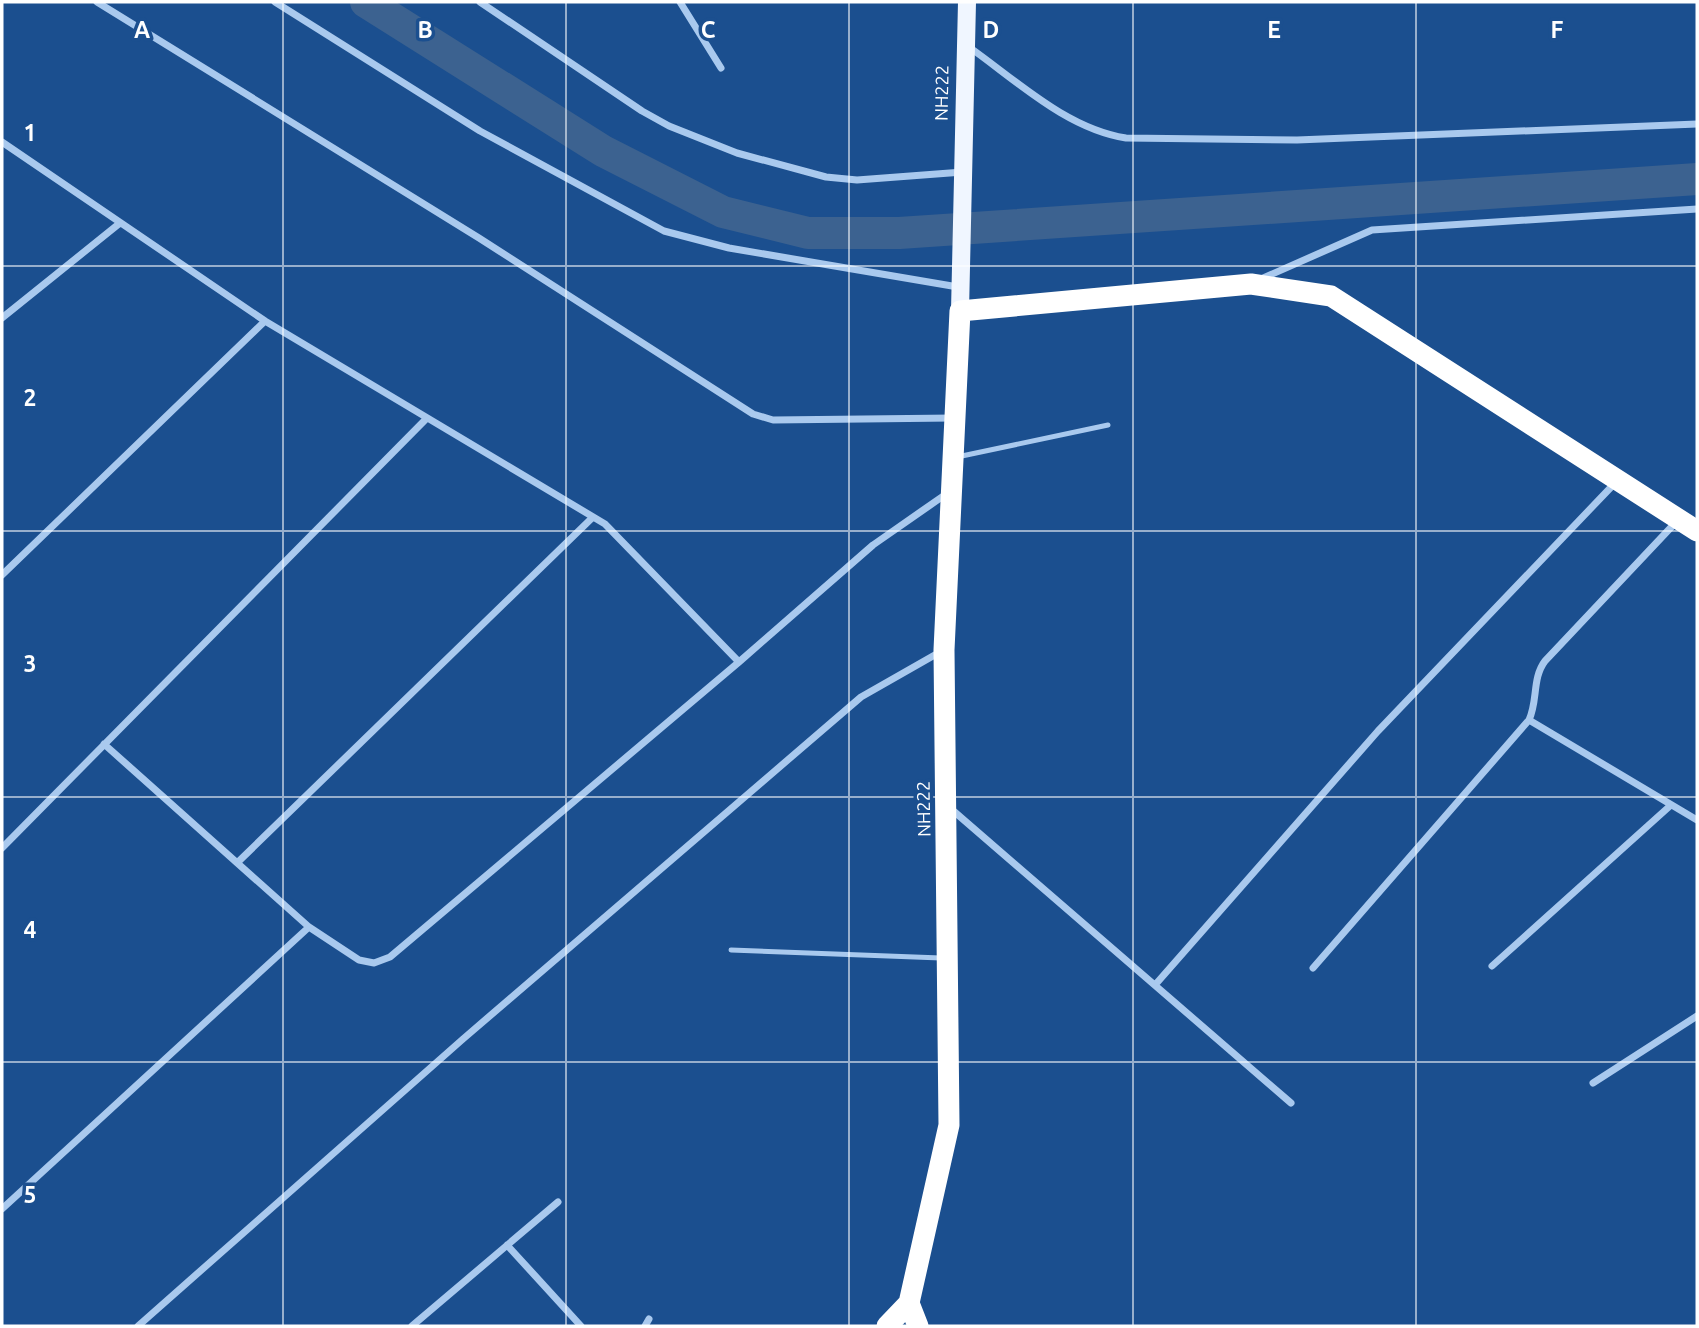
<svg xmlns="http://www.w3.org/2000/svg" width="1699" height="1328" font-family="Ubuntu,sans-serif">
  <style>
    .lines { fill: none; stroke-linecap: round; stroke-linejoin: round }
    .canal { stroke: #3c6290; stroke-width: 32 }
    .lane { stroke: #a9c9ee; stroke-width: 5 }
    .street { stroke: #a9c9ee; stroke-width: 7 }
    .primary { stroke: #f0f6ff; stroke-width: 18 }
    .highway { stroke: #fff; stroke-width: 21 }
    .grid { fill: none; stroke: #fff; stroke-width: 2; stroke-opacity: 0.55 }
    .labels { text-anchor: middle; stroke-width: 7; stroke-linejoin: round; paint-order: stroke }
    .street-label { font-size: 18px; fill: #fff; stroke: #1b4f8f }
    .grid-label { font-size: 23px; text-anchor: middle; font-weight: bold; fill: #fff; stroke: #1b4f8f; stroke-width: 7; stroke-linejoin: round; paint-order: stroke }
  </style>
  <rect width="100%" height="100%" fill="#1b4f8f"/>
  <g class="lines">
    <path class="canal" d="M 366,2 L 603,151 L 723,212 L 808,233 L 899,233 L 1697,179"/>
    <path class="lane" d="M 957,457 L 1108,425
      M 731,950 L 941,958"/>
    <path class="street" d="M 97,2 L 479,238 L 753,414 L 773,420 L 953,418
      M 275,2 L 480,131 L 664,231 L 729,248 L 958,287
      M 480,2 L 642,111 L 669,126 L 737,153 L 826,177 L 857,180 L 963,172
      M 680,2 L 721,68
      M 969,47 C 1017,81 1067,129 1126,138 L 1297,140 L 1697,124
      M 2,142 L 265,321
      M 1261,279 L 1372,230 L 1697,209
      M 2,318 L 120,223
      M 2,575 L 265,321 L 605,524 L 739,662 L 873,545 L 949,492
      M 1529,720 L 1697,820
      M 104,744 L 309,927 L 359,960 L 374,963 L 390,957 L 739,662
      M 950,808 L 1291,1103
      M 2,848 L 427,418
      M 238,862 L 592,518
      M 1492,966 L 1671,805
      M 1313,968 L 1529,720 C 1538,701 1532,678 1545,661 L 1677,521
      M 1155,985 L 1378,731 L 1615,483
      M 1593,1083 L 1697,1016
      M 2,1209 L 309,927
      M 507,1245 L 581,1326
      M 138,1326 L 463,1039 L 861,697 L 940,652
      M 412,1326 L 558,1202
      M 645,1326 L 649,1319"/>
    <path class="primary" d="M 960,311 L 967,2"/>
    <path class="highway" d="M 909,1303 L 918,1326
      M 887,1326 L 909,1303 L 949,1125 L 944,650 L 960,311 L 1251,284 L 1331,296 L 1697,531"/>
  </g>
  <path class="grid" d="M 283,2 L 283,1326M 566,2 L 566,1326M 849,2 L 849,1326M 1133,2 L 1133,1326M 1416,2 L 1416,1326M 2,266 L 1697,266M 2,531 L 1697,531M 2,797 L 1697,797M 2,1062 L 1697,1062"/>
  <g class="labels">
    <g class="street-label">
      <text transform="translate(942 93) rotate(-89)" y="6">NH222</text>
      <text transform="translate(924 809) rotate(-91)" y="6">NH222</text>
    </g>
  </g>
  <g class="grid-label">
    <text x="142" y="38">A</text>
    <text x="425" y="38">B</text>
    <text x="708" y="38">C</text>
    <text x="991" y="38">D</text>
    <text x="1274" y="38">E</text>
    <text x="1557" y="38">F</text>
    <text x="30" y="141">1</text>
    <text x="30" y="406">2</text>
    <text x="30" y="672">3</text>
    <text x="30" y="938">4</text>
    <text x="30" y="1203">5</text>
  </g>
  <rect width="1699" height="1328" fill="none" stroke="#ffffff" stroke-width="7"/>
</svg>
